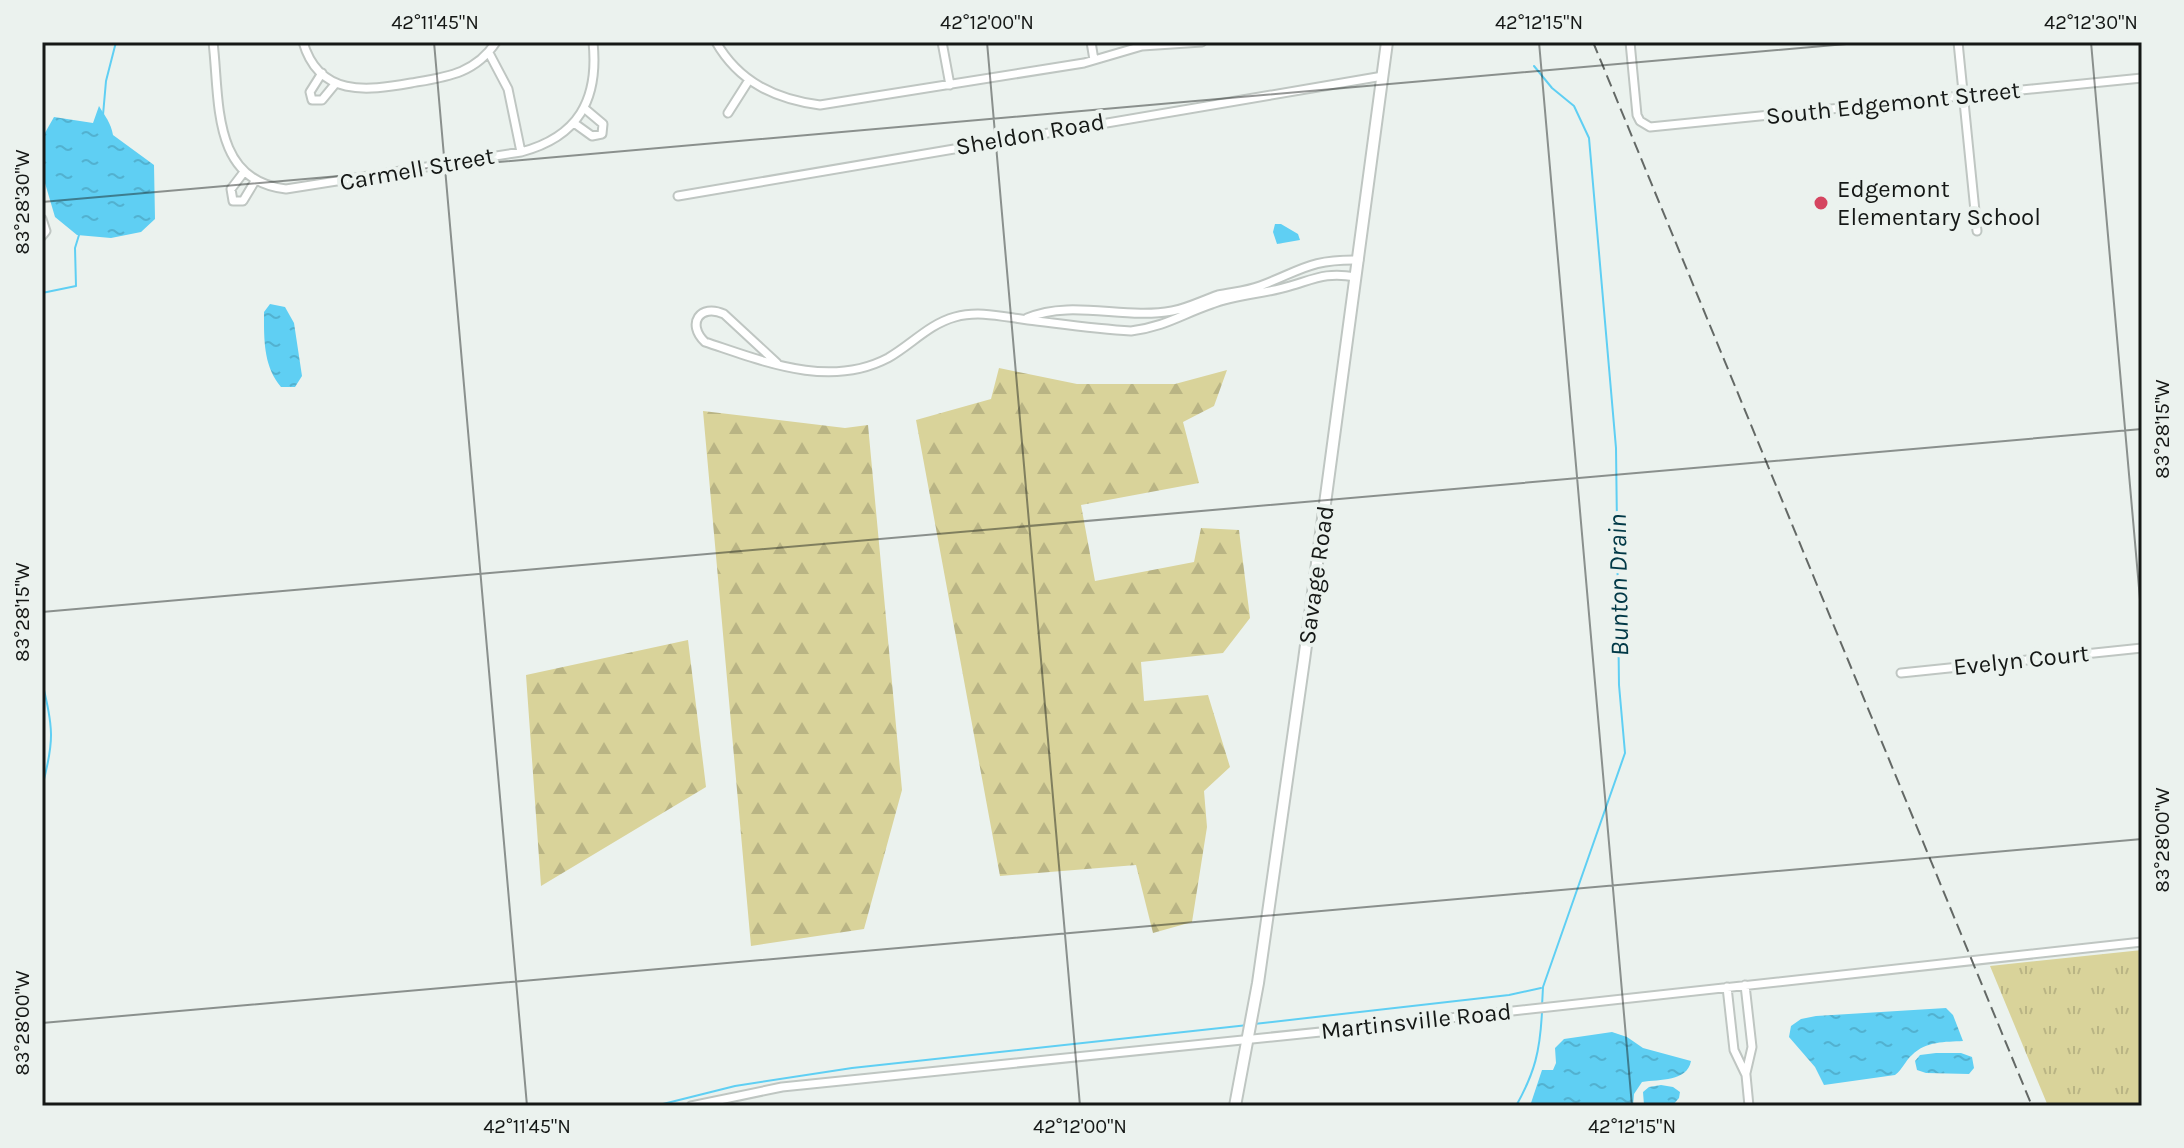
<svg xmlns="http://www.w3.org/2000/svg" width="2184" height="1148" font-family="Karla,sans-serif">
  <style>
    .forest { fill: url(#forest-firs) }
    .park { fill: url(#park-tufts) }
    .water { fill: url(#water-ripples) }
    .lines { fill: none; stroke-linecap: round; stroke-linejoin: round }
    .stream { stroke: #5fcff3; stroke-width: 2 }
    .street-casing { stroke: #bfc6c2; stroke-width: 11 }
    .secondary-casing { stroke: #bfc6c2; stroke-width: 14 }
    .street { stroke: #fff; stroke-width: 7 }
    .secondary { stroke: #fff; stroke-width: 10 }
    .rail { stroke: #646966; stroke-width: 2; stroke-dasharray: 12 6; stroke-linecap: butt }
    .ticks { fill: none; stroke: #151816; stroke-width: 2; stroke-opacity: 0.45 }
    .poi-dot { fill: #d54560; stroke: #ebf2ee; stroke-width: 3 }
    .labels { text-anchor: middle; stroke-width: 8; stroke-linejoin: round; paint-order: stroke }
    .street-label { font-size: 24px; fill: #151816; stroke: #ebf2ee }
    .poi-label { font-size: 24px; fill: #151816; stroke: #ebf2ee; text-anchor: start }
    .water-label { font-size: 26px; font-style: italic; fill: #013846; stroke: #ebf2ee }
    .neatline { fill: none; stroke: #151816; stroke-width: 3 }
    .ticks-label { font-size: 20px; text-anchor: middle; fill: #151816 }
  </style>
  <defs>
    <pattern id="forest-firs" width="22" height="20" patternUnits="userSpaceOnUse" patternTransform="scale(2)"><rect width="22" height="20" fill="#d9d39a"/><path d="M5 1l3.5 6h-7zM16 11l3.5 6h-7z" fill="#b9b484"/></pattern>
    <pattern id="park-tufts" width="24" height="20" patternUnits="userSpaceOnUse" patternTransform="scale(2)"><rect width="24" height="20" fill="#d9d39a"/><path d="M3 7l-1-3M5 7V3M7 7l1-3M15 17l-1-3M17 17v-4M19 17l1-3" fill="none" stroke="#b9b484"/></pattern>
    <pattern id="water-ripples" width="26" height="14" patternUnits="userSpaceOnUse" patternTransform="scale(2)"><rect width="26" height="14" fill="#5fcff3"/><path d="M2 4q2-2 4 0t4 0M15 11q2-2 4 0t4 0" fill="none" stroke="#52b1d0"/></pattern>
  </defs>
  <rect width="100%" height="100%" fill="#ebf2ee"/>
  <path class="forest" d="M 999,368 L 1077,384 L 1175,384 L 1227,370 L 1214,406 L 1183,422 L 1199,483 L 1081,505 L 1095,581 L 1194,562 L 1201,528 L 1239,530 L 1250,618 L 1223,653 L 1141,662 L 1144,701 L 1208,695 L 1230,767 L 1204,791 L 1207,827 L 1192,922 L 1153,933 L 1136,865 L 1000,876 L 916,420 L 991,399 Z
    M 703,411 L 845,428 L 868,425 L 902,790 L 864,929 L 751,946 Z
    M 688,640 L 706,787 L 541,886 L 526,675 Z"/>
  <path class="park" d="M 2142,950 L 2142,1106 L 2048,1106 L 1990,966 Z"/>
  <path class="water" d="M 99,106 C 105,116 111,123 113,135 L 154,165 L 155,219 L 141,232 L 111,238 L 77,235 L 55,217 L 42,173 L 42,138 L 54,117 L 93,123 Z
    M 1275,224 L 1281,224 L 1298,234 L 1300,240 L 1277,244 L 1273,232 Z
    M 270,304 L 285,307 L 294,323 L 302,376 L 295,387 L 281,387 C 263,366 264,338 264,312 Z
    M 1946,1008 L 1953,1015 L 1963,1041 C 1945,1042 1926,1041 1912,1055 C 1905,1061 1903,1069 1895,1075 L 1824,1085 L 1815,1067 L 1789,1037 L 1791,1026 L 1801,1019 L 1816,1016 Z
    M 1612,1032 L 1627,1037 L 1643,1048 L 1691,1061 C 1687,1082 1660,1079 1642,1082 L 1634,1094 L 1633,1106 L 1530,1106 L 1542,1070 L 1553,1070 L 1556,1063 L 1555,1048 L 1564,1039 Z
    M 1936,1053 L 1961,1053 L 1972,1057 L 1974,1068 L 1969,1074 L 1926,1073 L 1917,1070 L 1915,1061 L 1920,1055 Z
    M 1661,1085 L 1673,1087 L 1680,1092 L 1679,1098 L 1672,1106 L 1644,1105 L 1643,1092 L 1649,1087 Z"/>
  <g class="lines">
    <path class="stream" d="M 1534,66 L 1552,88 L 1574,106 L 1589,138 L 1616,448 L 1619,685 L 1625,753 L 1543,987 L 1542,1006
      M 103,115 L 106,81 L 116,42
      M 42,293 L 76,286 L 75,248 L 79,235
      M 42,681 C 53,729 55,739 42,787
      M 1254,1024 L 1509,995 L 1541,988
      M 655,1106 L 735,1086 L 852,1068 L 1248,1025
      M 1516,1106 C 1535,1072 1540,1051 1542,1012"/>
    <defs>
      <path id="street" d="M 213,42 C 220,100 211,181 286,189 L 521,152 C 578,137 599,100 593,42
        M 303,42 C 319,97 366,91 411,83 C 446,77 475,74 496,42
        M 716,42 C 739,82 775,99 820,105 L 1084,63 L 1142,46 L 1202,42
        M 942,42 L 950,85
        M 1091,42 L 1094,60
        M 1630,42 L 1637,115 L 1640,121 L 1650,127 L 2142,78
        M 1958,42 L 1977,231
        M 489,53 L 508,89 L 521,152
        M 322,73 L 310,92 L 312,100 L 322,100 L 336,83
        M 728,113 L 749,80
        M 574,123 L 592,136 L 602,134 L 603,124 L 584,108
        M 244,172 L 231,189 L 233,201 L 243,201 L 255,181
        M 678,196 L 1383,76
        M 42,219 L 46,231 L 42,236
        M 1027,318 C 1072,299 1124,320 1172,311 C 1188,308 1203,300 1218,295 C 1232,292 1247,291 1260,286 C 1302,270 1310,259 1359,260
        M 777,363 L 724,314 C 700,303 686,324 705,342 C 763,361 829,389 888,358 C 911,345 929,324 955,317 C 979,310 1004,317 1028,320 C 1062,324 1096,329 1131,331 C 1167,326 1180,315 1212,304 C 1237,294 1265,294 1290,286 C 1317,278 1327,272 1356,277
        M 1901,673 L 2142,648
        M 1745,985 L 1752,1047 L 1746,1073
        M 1727,987 L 1734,1050 L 1746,1075 L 1749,1106
        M 691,1106 L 782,1087 L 1340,1030 L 2142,942"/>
      <path id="secondary" d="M 1235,1106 L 1258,983 L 1304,660 L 1387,42"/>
    </defs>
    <use href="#street" class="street-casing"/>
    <use href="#secondary" class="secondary-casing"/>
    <use href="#street" class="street"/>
    <use href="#secondary" class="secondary"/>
    <path class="rail" d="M 1593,42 L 2032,1106"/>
  </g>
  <path class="ticks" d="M 434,42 L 527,1106M 987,42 L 1080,1106M 1539,42 L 1632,1106M 2091,42 L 2142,622M 42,202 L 1869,42M 42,612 L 2142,429M 42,1023 L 2142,839"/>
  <circle class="poi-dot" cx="1821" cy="203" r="8"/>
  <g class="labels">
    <g class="street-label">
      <text transform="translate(1893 103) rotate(-6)" y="8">South Edgemont Street</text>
      <text transform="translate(1030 134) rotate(-10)" y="8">Sheldon Road</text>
      <text transform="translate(417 169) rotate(-10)" y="8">Carmell Street</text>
      <text transform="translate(1316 575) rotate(-82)" y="8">Savage Road</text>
      <text transform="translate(2021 660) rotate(-6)" y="8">Evelyn Court</text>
      <text transform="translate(1416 1021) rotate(-6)" y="8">Martinsville Road</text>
    </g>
    <g class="poi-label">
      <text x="1837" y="197">Edgemont<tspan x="1837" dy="28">Elementary School</tspan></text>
    </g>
    <g class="water-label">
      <text transform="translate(1618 585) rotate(-91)" y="9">Bunton Drain</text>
    </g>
  </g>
  <rect width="2184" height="1148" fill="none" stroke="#ebf2ee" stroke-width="88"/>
  <rect x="44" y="44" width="2096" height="1060" class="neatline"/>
  <g class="ticks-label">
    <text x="435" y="29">42°11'45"N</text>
    <text x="987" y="29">42°12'00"N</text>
    <text x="1539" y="29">42°12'15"N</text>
    <text x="2091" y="29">42°12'30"N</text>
    <text transform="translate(22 202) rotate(-90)" y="7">83°28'30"W</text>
    <text transform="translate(2162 429) rotate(-90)" y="7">83°28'15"W</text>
    <text transform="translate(22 612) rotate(-90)" y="7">83°28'15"W</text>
    <text transform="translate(2162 840) rotate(-90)" y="7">83°28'00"W</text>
    <text transform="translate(22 1023) rotate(-90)" y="7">83°28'00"W</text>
    <text x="527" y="1133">42°11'45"N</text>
    <text x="1080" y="1133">42°12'00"N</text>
    <text x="1632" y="1133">42°12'15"N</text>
  </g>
</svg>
